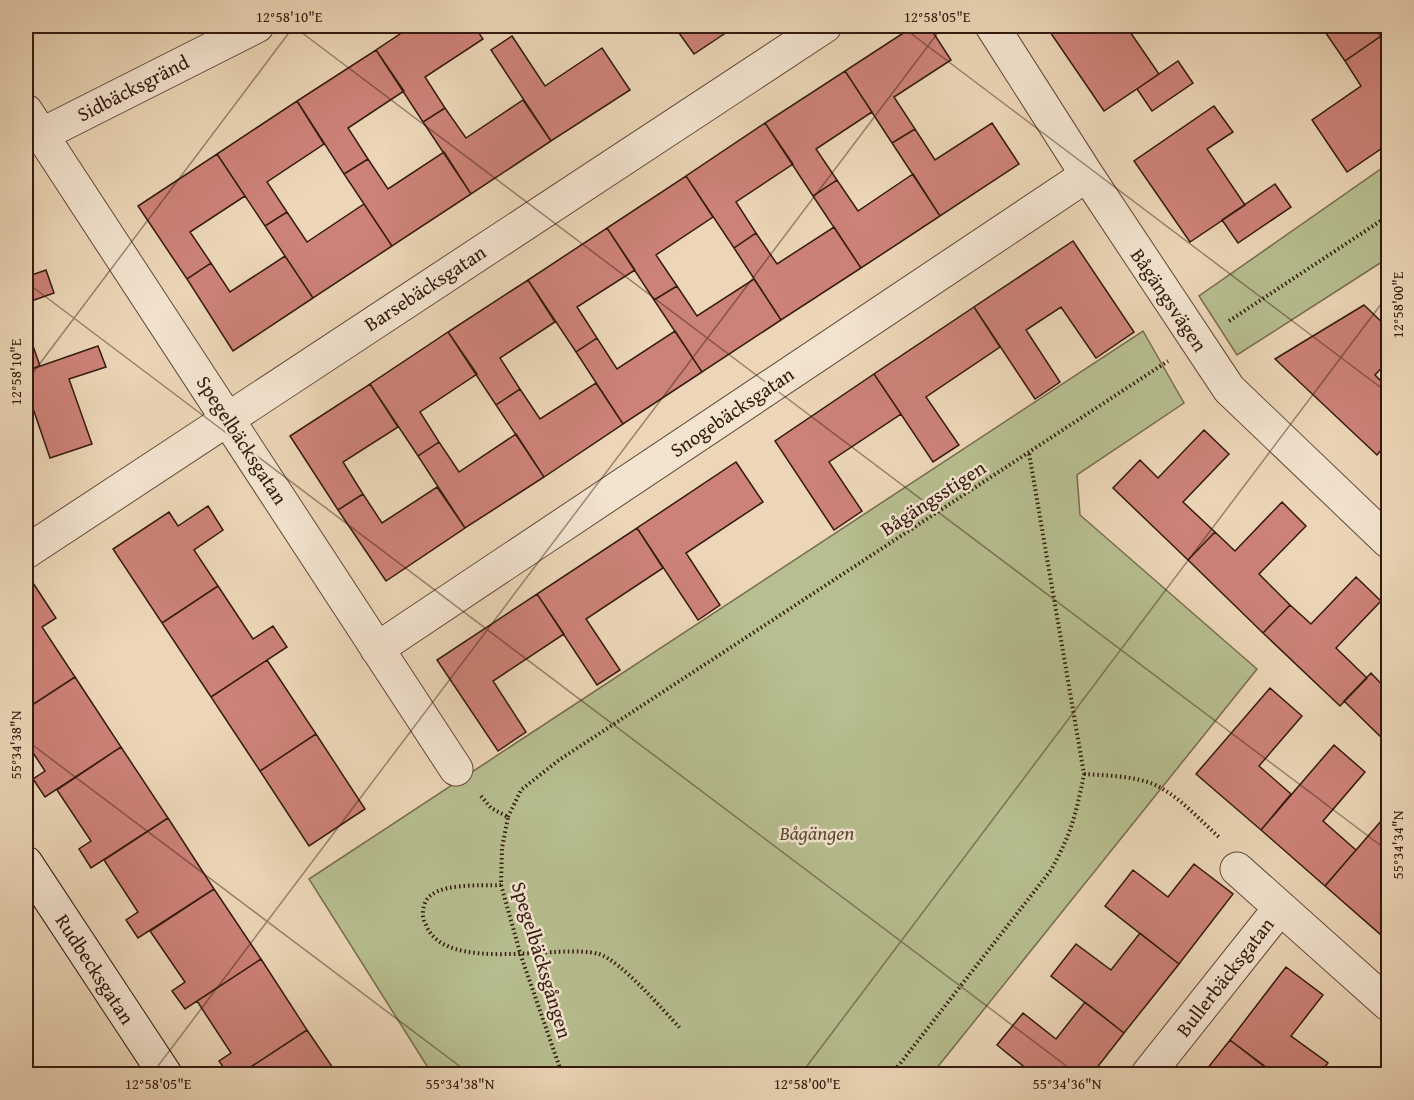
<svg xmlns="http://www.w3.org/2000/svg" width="1414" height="1100" font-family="'Gentium Book Plus',serif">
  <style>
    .green { fill: #b7be8f; stroke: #766c4f; stroke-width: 1.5 }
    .building { fill: #cd8278; stroke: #341a0f; stroke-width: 1.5 }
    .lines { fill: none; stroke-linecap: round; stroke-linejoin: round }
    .street-casing { stroke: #624939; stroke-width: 35 }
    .secondary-casing { stroke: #341a0f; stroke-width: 35 }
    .path { stroke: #341a0f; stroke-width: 4; stroke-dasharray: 1.5 3; stroke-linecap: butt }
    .street { stroke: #f3e4d0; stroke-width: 33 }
    .secondary { stroke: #f3e4d0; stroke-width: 33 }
    .ticks { fill: none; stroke: #341a0f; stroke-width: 1.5; stroke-opacity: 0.45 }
    .labels { text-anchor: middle; stroke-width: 5; stroke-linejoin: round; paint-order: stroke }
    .street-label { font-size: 20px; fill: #341a0f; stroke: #f3e4d0 }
    .park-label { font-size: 20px; font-style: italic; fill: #5b4b35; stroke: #f3e4d0 }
    .neatline { fill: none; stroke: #341a0f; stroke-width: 2 }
    .ticks-label { font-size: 15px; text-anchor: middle; fill: #341a0f }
  </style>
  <rect width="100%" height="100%" fill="#ecd6b7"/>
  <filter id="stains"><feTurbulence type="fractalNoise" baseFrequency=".00333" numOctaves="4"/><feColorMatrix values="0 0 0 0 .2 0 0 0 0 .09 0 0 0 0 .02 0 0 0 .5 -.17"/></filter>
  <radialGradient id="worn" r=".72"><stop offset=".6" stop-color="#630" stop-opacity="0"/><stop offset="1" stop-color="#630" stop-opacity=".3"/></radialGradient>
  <path class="green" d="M 1388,164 L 1388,258 L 1237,355 L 1199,296 Z
    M 1143,331 L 1184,403 L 1077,475 L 1080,515 L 1257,669 L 932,1074 L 432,1074 L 309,879 Z"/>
  <path class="building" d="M 412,26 L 474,26 L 483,39 L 425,77 L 445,108 L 423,122 L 376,50 Z
    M 674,26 L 736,26 L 694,54 Z
    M 914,26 L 929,26 L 951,60 L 894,97 L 915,129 L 892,143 L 845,71 Z
    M 1054,26 L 1126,26 L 1159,74 L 1104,111 L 1048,29 Z
    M 1321,26 L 1374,26 L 1381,36 L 1345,61 Z
    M 512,36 L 545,86 L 602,48 L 630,90 L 551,141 L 491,50 Z
    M 1381,36 L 1388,47 L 1388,144 L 1347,172 L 1312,120 L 1361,86 L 1345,61 Z
    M 376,50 L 404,91 L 348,128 L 368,159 L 344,174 L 297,101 Z
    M 1178,61 L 1193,83 L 1152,111 L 1137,89 Z
    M 845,71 L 872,112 L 816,149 L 837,180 L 813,196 L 765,123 Z
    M 523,100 L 551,141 L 471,194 L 423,122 L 445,108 L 466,138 Z
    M 297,101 L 324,144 L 267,182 L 287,212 L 265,226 L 217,154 Z
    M 1214,106 L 1233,132 L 1207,149 L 1245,205 L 1190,242 L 1134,161 Z
    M 765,123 L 793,164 L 736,202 L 756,233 L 734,248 L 686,176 Z
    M 992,123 L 1019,164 L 940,216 L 892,143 L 915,129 L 935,160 Z
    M 444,152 L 471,194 L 392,246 L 344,174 L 368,159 L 388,189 Z
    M 217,154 L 245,196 L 190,232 L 211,263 L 187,279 L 138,206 Z
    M 913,174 L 940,216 L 861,268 L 813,196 L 837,180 L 858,211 Z
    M 686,176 L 713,217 L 656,255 L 677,286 L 654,300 L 607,228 Z
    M 1275,184 L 1291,207 L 1238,243 L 1222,220 Z
    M 364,204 L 392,246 L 313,298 L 265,226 L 287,212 L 307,242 Z
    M 834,227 L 861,268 L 781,320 L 734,248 L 756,233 L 777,264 Z
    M 607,228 L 635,270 L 577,307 L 597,338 L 576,352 L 528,280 Z
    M 1073,241 L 1134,332 L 1096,358 L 1061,307 L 1026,330 L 1060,382 L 1035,399 L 974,307 Z
    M 285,256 L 313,298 L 233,351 L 187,279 L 211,263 L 230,292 Z
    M 46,270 L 54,293 L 26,303 L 26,277 Z
    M 754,279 L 781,320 L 702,372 L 654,300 L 677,286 L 697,316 Z
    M 528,280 L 555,322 L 500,358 L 520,389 L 496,405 L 448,332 Z
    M 1364,305 L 1388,328 L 1388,361 L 1375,375 L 1388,388 L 1388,442 L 1377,455 L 1275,359 Z
    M 974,307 L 1000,347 L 926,397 L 959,445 L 933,462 L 874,374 Z
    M 26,326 L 40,366 L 26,371 Z
    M 675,331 L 702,372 L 623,424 L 576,352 L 597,338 L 617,369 Z
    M 448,332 L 477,374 L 420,412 L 439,442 L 418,456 L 370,384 Z
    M 98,346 L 106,367 L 69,379 L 92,444 L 50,458 L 26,388 L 26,371 Z
    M 874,374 L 901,414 L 829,462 L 862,511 L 834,530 L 775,441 Z
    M 596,383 L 623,424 L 544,477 L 496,405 L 520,389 L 540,419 Z
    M 370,384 L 398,427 L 343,462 L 363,494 L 338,510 L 290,436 Z
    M 1204,430 L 1229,454 L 1183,502 L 1215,532 L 1188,560 L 1113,488 L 1140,460 L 1158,478 Z
    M 516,434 L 544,477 L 465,528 L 418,456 L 439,442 L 459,472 Z
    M 736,462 L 763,502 L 686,553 L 720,605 L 698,620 L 637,528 Z
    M 437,487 L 465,528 L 386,581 L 338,510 L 363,494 L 382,523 Z
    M 1282,502 L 1306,526 L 1259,574 L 1290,605 L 1263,633 L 1188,560 L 1215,532 L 1235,551 Z
    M 208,506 L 223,530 L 194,550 L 218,586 L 162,623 L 113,549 L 169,512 L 178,526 Z
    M 637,528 L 663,568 L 586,619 L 620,670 L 597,685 L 537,594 Z
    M 1356,577 L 1381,601 L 1336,648 L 1367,678 L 1340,706 L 1263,633 L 1290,605 L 1311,624 Z
    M 33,583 L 56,618 L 42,627 L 75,677 L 26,709 L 26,588 Z
    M 218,586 L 253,639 L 273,626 L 287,647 L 211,697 L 162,623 Z
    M 537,594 L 564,634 L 493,681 L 526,732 L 498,751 L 437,660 Z
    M 267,660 L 316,734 L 260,771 L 211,697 Z
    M 1371,673 L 1388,691 L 1388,744 L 1344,701 Z
    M 75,677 L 121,747 L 45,797 L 33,779 L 45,771 L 26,742 L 26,709 Z
    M 1270,688 L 1302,716 L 1259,766 L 1291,794 L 1261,830 L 1196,774 Z
    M 316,734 L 365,809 L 309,846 L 260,771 Z
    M 1334,745 L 1365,772 L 1323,821 L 1356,850 L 1325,886 L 1261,830 Z
    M 121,747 L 168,818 L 91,868 L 79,849 L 91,841 L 57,790 Z
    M 1388,813 L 1388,941 L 1325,886 Z
    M 168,818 L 214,889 L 138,938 L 126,920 L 138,912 L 104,860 Z
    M 1194,864 L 1233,894 L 1179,964 L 1105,906 L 1133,870 L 1168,897 Z
    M 214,889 L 261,959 L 185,1009 L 172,991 L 185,982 L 150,931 Z
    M 1140,933 L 1179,964 L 1124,1033 L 1051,976 L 1076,944 L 1111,970 Z
    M 261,959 L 307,1030 L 240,1074 L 228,1074 L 219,1061 L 231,1053 L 197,1001 Z
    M 1286,967 L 1323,995 L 1291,1036 L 1328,1063 L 1319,1074 L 1275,1074 L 1230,1040 Z
    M 1085,1002 L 1124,1033 L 1092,1074 L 1033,1074 L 997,1045 L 1023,1013 L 1056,1039 Z
    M 307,1030 L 337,1074 L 245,1074 L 243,1072 Z
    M 1230,1040 L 1266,1068 L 1261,1074 L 1203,1074 Z"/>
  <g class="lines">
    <defs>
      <path id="street" d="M 992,26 L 1087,175 L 1229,389 L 1388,541
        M 26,111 L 456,769
        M 41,135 L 257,26
        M 26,552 L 825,26
        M 377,649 L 1087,175
        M 1237,869 L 1388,1004
        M 1148,1074 L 1280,908"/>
      <path id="secondary" d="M 26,863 L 165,1074"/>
    </defs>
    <use href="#street" class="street-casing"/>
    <use href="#secondary" class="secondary-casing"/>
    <path class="path" d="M 1229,321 L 1388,216
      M 1084,774 C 1111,776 1142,775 1166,791 C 1185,803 1202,822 1219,837
      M 481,796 L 491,808 L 508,817 L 502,848 L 501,885 L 521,956 L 562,1074
      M 508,817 L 521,790 L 559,760 L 1168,361
      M 501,885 C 480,886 433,882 425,903 C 422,911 422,918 426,925 C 446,975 558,943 599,954 C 621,961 663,1010 680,1028
      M 892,1074 L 1051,870 C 1071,834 1076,815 1084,774 L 1029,453"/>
    <use href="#street" class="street"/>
    <use href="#secondary" class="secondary"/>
  </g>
  <path class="ticks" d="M 293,26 L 1388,851M 901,26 L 1388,393M 26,282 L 1077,1074M 26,382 L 294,26M 26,740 L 470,1074M 152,1074 L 943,26M 801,1074 L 1388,295"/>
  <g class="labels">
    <g class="street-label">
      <text transform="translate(133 88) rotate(-27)" y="7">Sidbäcksgränd</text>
      <text transform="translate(425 288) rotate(-33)" y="7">Barsebäcksgatan</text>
      <text transform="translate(1169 300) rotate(56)" y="7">Bågängsvägen</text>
      <text transform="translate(732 412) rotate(-34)" y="7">Snogebäcksgatan</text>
      <text transform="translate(242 440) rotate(57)" y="7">Spegelbäcksgatan</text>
      <text transform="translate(933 498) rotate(-33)" y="7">Bågängsstigen</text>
      <text transform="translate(542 960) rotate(73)" y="7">Spegelbäcksgången</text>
      <text transform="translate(95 969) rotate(57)" y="7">Rudbecksgatan</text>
      <text transform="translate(1225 977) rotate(-52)" y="7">Bullerbäcksgatan</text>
    </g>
    <g class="park-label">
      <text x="817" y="840">Bågängen</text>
    </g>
  </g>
  <rect width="1414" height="1100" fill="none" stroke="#ecd6b7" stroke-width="66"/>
  <rect x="33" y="33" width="1348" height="1034" class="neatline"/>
  <g class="ticks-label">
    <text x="289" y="22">12°58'10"E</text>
    <text x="937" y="22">12°58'05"E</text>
    <text transform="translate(1398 305) rotate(-90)" y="5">12°58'00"E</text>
    <text transform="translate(16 372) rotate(-90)" y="5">12°58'10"E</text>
    <text transform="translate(16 745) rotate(-90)" y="5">55°34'38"N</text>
    <text transform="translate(1398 845) rotate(-90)" y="5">55°34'34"N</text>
    <text x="158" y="1089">12°58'05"E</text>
    <text x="460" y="1089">55°34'38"N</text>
    <text x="807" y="1089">12°58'00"E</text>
    <text x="1067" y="1089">55°34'36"N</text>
  </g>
  <rect width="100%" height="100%" filter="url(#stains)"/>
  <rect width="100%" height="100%" fill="url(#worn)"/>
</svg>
